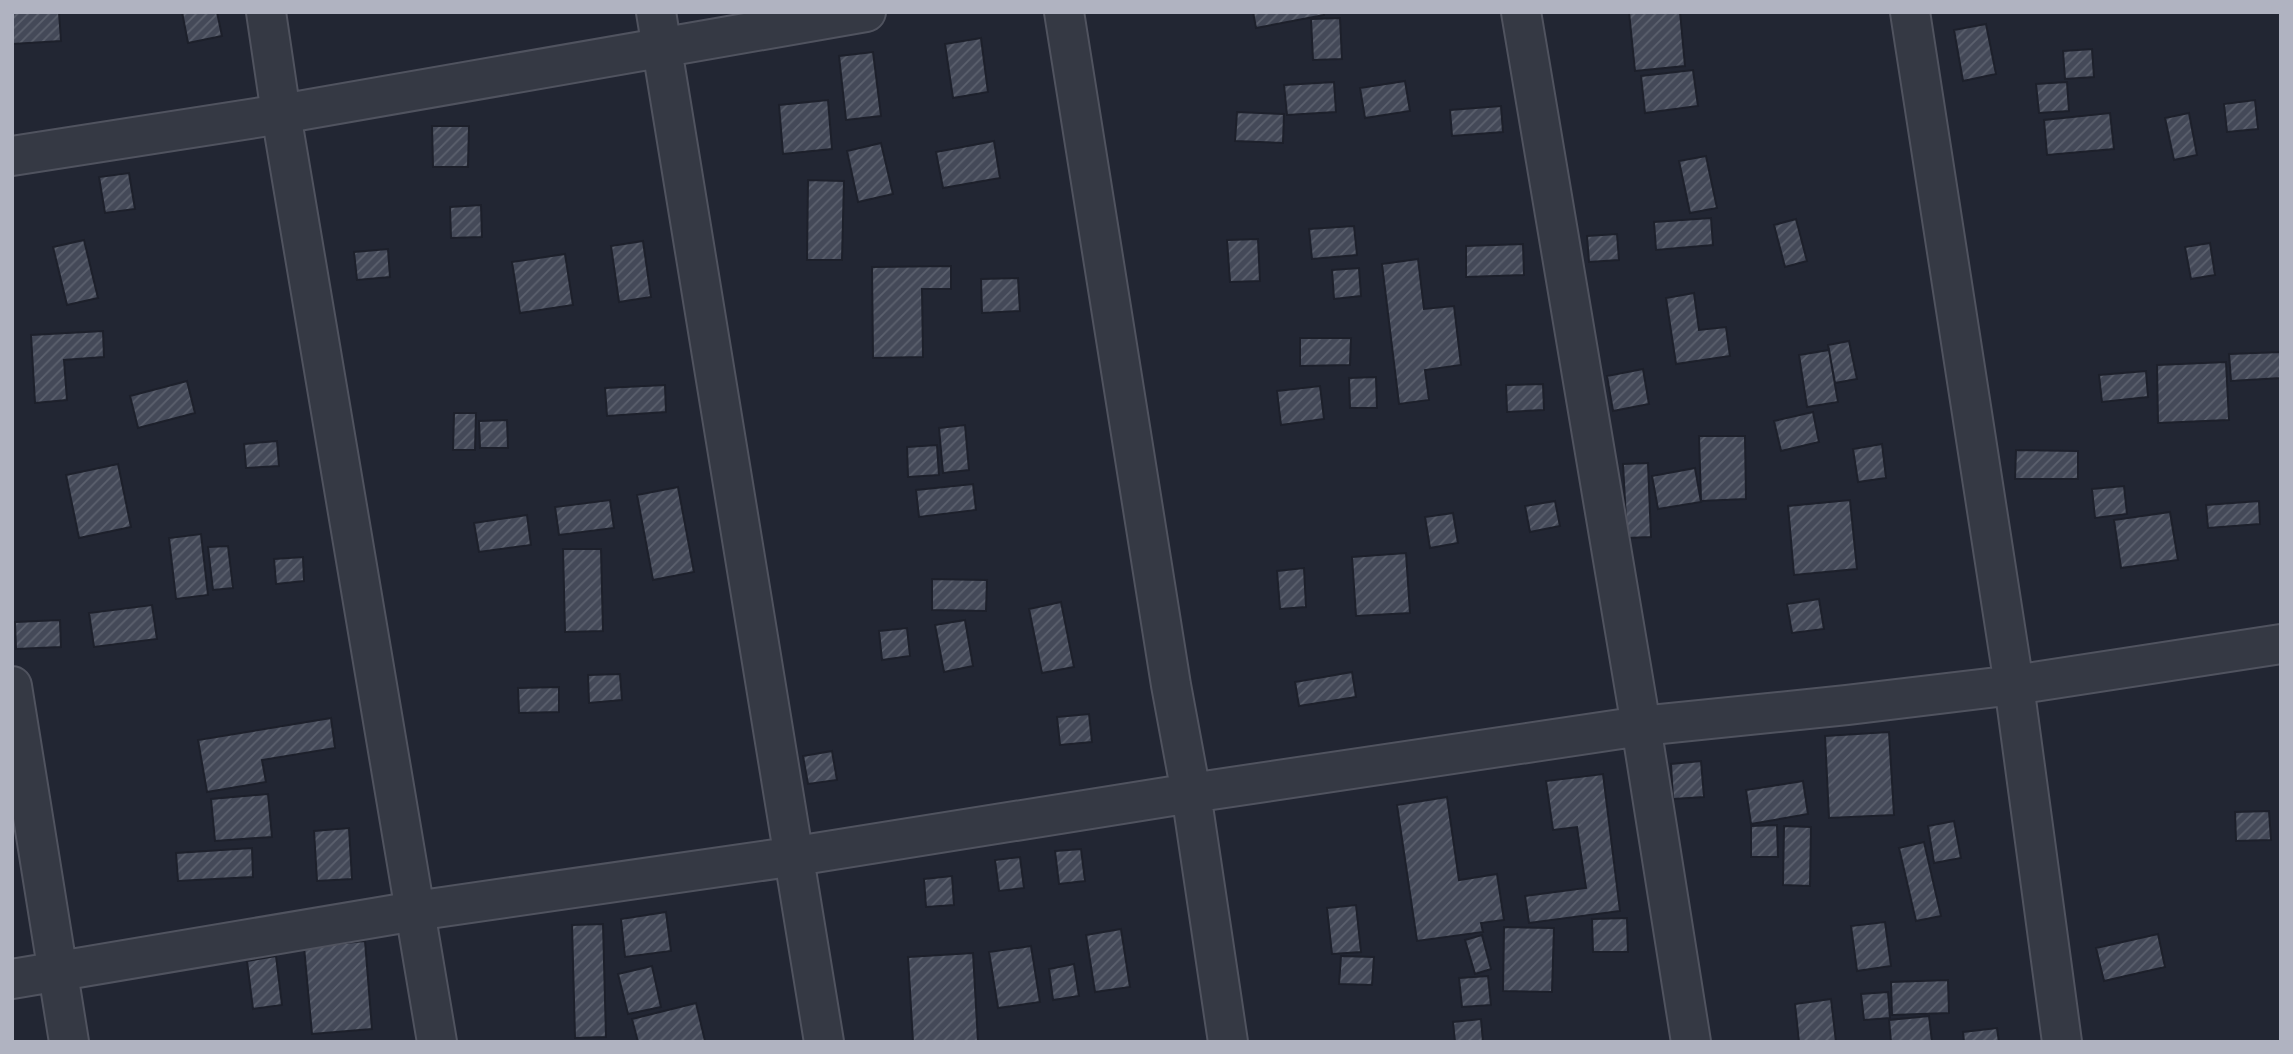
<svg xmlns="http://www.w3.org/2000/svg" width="2293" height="1054" font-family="'Sofia Sans Condensed',sans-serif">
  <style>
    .building { fill: url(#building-hatch); stroke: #1d202b; stroke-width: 2 }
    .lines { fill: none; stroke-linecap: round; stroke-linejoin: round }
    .street-casing { stroke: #50535f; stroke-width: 42 }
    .street { stroke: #353944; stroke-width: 38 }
  </style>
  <defs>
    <pattern id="building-hatch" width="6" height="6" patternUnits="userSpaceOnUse" patternTransform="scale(1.75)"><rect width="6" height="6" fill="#444958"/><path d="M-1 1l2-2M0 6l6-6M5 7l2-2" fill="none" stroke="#5c616e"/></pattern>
  </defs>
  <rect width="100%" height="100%" fill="#222633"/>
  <path class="building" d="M 12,12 L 59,12 L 61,41 L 12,44 Z
    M 182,12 L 217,12 L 222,36 L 188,43 Z
    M 1253,12 L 1324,12 L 1324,15 L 1256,28 Z
    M 1629,12 L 1680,12 L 1685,66 L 1635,71 Z
    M 1340,18 L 1342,59 L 1313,60 L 1311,19 Z
    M 1986,24 L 1996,74 L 1963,81 L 1954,30 Z
    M 981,38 L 988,92 L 953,98 L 945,44 Z
    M 2092,49 L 2094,77 L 2065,79 L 2063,51 Z
    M 873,52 L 881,116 L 846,120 L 839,56 Z
    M 1693,70 L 1698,106 L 1645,113 L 1641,76 Z
    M 1405,81 L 1410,111 L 1365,118 L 1360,88 Z
    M 1334,82 L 1336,112 L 1287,115 L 1284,85 Z
    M 2067,82 L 2069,111 L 2039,113 L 2036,84 Z
    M 828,100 L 832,149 L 783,154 L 779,105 Z
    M 2255,100 L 2258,129 L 2227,132 L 2224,104 Z
    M 1501,106 L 1503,132 L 1452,136 L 1450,110 Z
    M 1237,112 L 1284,114 L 1283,143 L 1235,141 Z
    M 2110,113 L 2114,149 L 2047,155 L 2044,120 Z
    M 2189,113 L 2197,155 L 2174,160 L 2165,118 Z
    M 432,126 L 469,126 L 468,167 L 433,167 Z
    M 994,141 L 1000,178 L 943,188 L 936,152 Z
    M 881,143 L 893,194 L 858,202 L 847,151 Z
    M 1706,156 L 1717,208 L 1690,213 L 1679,161 Z
    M 129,173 L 135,209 L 105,213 L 99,177 Z
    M 808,180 L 844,181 L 842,260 L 807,260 Z
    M 481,205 L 482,237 L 451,238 L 450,207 Z
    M 1711,218 L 1713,245 L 1656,250 L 1654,222 Z
    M 1796,219 L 1807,261 L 1785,267 L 1774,225 Z
    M 1354,226 L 1357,255 L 1312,259 L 1309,229 Z
    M 1617,234 L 1619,260 L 1589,262 L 1587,236 Z
    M 1258,239 L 1260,281 L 1230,282 L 1227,240 Z
    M 84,240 L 98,298 L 67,305 L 53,247 Z
    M 643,241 L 651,297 L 619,302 L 611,246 Z
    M 2210,243 L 2215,275 L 2191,279 L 2185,247 Z
    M 1523,244 L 1524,275 L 1466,277 L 1466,246 Z
    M 388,249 L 390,277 L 357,280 L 354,252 Z
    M 565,254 L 573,305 L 520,313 L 512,262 Z
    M 1418,259 L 1424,309 L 1454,306 L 1461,365 L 1425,370 L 1429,400 L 1399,404 L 1382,264 Z
    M 951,266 L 951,289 L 922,289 L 923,357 L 873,358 L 872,267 Z
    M 1359,268 L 1361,296 L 1334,299 L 1332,270 Z
    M 1018,278 L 1020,311 L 982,313 L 981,279 Z
    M 1694,293 L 1699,330 L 1726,327 L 1730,356 L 1676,364 L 1666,298 Z
    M 103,331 L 104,357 L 64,360 L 67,400 L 35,403 L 31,335 Z
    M 1300,338 L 1351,338 L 1350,365 L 1300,366 Z
    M 1849,341 L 1857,379 L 1835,383 L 1828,345 Z
    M 1829,350 L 1838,402 L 1807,407 L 1799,355 Z
    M 2281,352 L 2281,378 L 2231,381 L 2229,354 Z
    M 2226,362 L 2229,420 L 2158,423 L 2157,365 Z
    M 1643,369 L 1649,404 L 1613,411 L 1607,376 Z
    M 2146,371 L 2148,397 L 2102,402 L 2099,375 Z
    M 1376,377 L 1377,408 L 1350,408 L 1349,378 Z
    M 187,381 L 195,413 L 138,428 L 130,396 Z
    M 1543,384 L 1544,410 L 1507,412 L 1506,385 Z
    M 665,385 L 666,412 L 607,416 L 605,388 Z
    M 1320,386 L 1324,419 L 1281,425 L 1277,391 Z
    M 1813,412 L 1819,442 L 1781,451 L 1774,421 Z
    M 454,413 L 476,413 L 475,450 L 453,450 Z
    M 507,420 L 508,448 L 480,448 L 479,421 Z
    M 965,425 L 969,470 L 943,473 L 939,428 Z
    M 1699,436 L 1745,436 L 1746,499 L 1701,501 Z
    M 277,441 L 279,466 L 246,468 L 244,444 Z
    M 1882,444 L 1886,478 L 1858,482 L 1853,449 Z
    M 937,445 L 939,475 L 908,477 L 907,447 Z
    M 2016,450 L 2078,451 L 2078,479 L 2015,479 Z
    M 1648,463 L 1651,537 L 1627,538 L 1623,464 Z
    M 118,464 L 131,527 L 79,538 L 66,475 Z
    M 1695,468 L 1701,502 L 1658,509 L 1652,476 Z
    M 973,484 L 976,510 L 919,517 L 916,490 Z
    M 2124,486 L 2127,514 L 2095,518 L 2092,489 Z
    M 678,487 L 694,572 L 653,580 L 637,495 Z
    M 610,500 L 614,528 L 559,535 L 555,507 Z
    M 1850,500 L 1857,569 L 1794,575 L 1788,506 Z
    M 1555,501 L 1560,526 L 1530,532 L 1525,506 Z
    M 2259,501 L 2260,524 L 2208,528 L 2206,505 Z
    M 2170,512 L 2178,560 L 2121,568 L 2114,520 Z
    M 1453,513 L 1458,543 L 1430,548 L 1425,517 Z
    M 527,515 L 531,545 L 479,552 L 474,523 Z
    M 201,534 L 208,595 L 176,599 L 169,538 Z
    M 228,546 L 233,588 L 213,590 L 208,547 Z
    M 563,549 L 601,549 L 603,631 L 565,632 Z
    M 1406,553 L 1410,613 L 1356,616 L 1352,557 Z
    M 303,557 L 304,581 L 276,584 L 274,559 Z
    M 1304,568 L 1306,607 L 1280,609 L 1277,571 Z
    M 932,579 L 987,580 L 986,611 L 932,610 Z
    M 1819,599 L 1824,629 L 1792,633 L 1787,604 Z
    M 1061,602 L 1074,667 L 1042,673 L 1029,609 Z
    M 152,605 L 157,639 L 94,647 L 89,613 Z
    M 60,620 L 61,647 L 16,649 L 15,622 Z
    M 965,620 L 973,666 L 944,672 L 935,625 Z
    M 907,628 L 910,656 L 882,660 L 879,631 Z
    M 1352,672 L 1356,697 L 1299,706 L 1295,682 Z
    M 620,674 L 622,700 L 589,703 L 588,675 Z
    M 559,687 L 559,712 L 519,713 L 518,688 Z
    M 1089,714 L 1092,742 L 1060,745 L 1057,717 Z
    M 331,718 L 335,748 L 262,760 L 266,782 L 207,792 L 198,740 Z
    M 1889,732 L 1894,815 L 1829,818 L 1825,736 Z
    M 832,751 L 837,780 L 808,784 L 803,756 Z
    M 1701,761 L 1704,797 L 1673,799 L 1671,764 Z
    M 1603,774 L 1620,911 L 1529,923 L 1525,896 L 1586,888 L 1577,827 L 1553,830 L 1546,781 Z
    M 1803,781 L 1808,814 L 1751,824 L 1746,790 Z
    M 268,794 L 272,837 L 215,841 L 211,799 Z
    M 1447,797 L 1459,880 L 1497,874 L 1504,920 L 1481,923 L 1483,932 L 1417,941 L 1397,805 Z
    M 2269,811 L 2271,840 L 2236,841 L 2235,812 Z
    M 1954,821 L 1961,858 L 1934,863 L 1928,826 Z
    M 1777,825 L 1778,857 L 1751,857 L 1751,826 Z
    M 1784,826 L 1811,827 L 1810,886 L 1783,885 Z
    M 349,828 L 352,879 L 317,881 L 314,831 Z
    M 1924,842 L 1941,916 L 1916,921 L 1899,848 Z
    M 252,848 L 253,877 L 178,881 L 176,853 Z
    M 1081,849 L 1085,881 L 1059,884 L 1055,851 Z
    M 1020,857 L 1024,888 L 999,891 L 995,860 Z
    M 952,876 L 954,905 L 926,907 L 924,879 Z
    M 1356,905 L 1361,952 L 1332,954 L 1327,908 Z
    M 666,912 L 671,951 L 625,957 L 621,919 Z
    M 1627,918 L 1628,952 L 1593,952 L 1592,919 Z
    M 1885,922 L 1891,966 L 1857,971 L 1851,926 Z
    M 603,924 L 606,1037 L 575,1038 L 572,925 Z
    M 1504,927 L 1554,928 L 1552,992 L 1503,991 Z
    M 1121,929 L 1130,987 L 1095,992 L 1086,935 Z
    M 2158,934 L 2165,967 L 2104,981 L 2096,948 Z
    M 1482,935 L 1491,969 L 1475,974 L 1465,940 Z
    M 365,941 L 372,1029 L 312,1034 L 304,947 Z
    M 1031,946 L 1040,1002 L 998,1008 L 989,952 Z
    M 973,953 L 978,1042 L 913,1042 L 908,957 Z
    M 276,956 L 282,1005 L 253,1009 L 247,961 Z
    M 1341,956 L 1374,957 L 1372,985 L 1339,984 Z
    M 1074,964 L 1079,996 L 1053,1000 L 1049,969 Z
    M 652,966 L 661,1007 L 628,1014 L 618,974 Z
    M 1488,976 L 1491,1005 L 1462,1007 L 1459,978 Z
    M 1948,980 L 1949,1013 L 1892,1015 L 1891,982 Z
    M 1888,992 L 1890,1018 L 1864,1020 L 1861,994 Z
    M 1831,999 L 1836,1042 L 1799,1042 L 1795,1004 Z
    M 696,1003 L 705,1041 L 638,1042 L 632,1019 Z
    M 1929,1016 L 1932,1042 L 1891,1042 L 1889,1020 Z
    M 1481,1019 L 1483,1042 L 1455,1042 L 1453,1022 Z
    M 1997,1028 L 1999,1042 L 1964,1042 L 1963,1032 Z"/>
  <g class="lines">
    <defs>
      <path id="street" d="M 266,12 L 281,114 L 437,1042
        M 656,12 L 824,1042
        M 1064,12 L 1171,685 L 1191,793 L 1228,1042
        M 1521,12 L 1641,726 L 1691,1042
        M 1910,12 L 2014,685 L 2062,1042
        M 12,156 L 281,114 L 866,12
        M 12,686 L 69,1042
        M 12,979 L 415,911 L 796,856 L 1191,793 L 1641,726 L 1847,705 L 2014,685 L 2281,644"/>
    </defs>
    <use href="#street" class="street-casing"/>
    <use href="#street" class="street"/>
  </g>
  <rect width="2293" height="1054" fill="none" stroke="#b0b3c1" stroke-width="28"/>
</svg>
